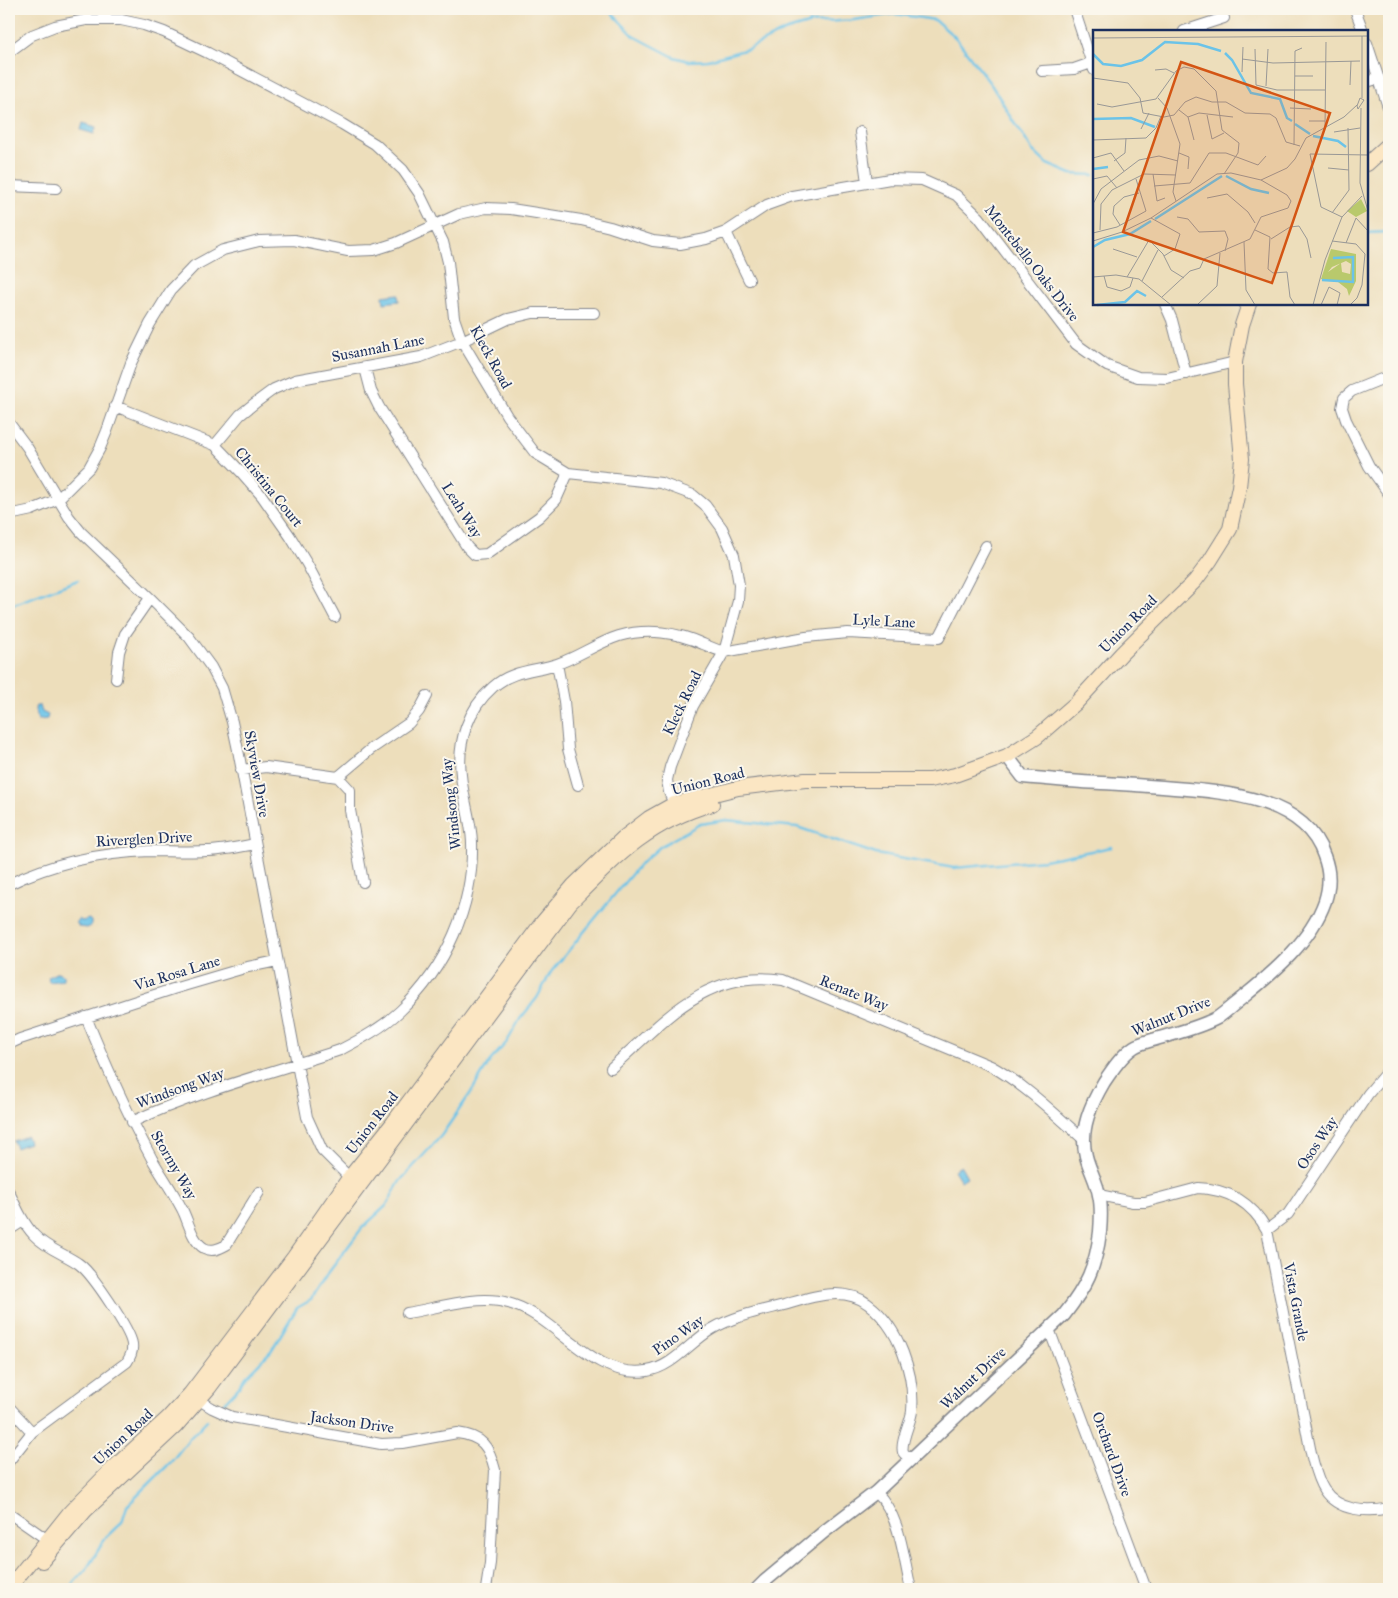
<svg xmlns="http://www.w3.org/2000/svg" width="1398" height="1598" font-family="'IM FELL Great Primer',serif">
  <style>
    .water { fill: #6bc3e8; stroke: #4379a3 }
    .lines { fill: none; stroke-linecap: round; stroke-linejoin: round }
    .stream { stroke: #6bc3e8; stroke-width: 2.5 }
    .minor-casing { stroke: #84868c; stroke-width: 12 }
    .tertiary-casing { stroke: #84868c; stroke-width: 15 }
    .secondary-casing { stroke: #84868c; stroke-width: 16 }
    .minor { stroke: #fff; stroke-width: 10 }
    .tertiary { stroke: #fff; stroke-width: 12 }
    .secondary { stroke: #fbe6c3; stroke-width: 14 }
    .labels { text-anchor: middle; stroke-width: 4; stroke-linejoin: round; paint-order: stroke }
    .street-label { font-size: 15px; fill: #1b2f5e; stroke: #fbf7ec }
    .inset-river { fill: none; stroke: #6bc3e8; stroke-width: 2.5 }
    .inset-road { fill: none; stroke: #999896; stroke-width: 1 }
    .view { fill: #d45514; fill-opacity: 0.15; stroke: #d45514; stroke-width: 2.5 }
    .inset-edge { fill: none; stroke: #1b2f5e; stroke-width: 2.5 }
  </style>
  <rect width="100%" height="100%" fill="#fbf7ec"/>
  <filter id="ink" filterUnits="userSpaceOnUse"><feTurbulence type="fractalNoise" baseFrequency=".02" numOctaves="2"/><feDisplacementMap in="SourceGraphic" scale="10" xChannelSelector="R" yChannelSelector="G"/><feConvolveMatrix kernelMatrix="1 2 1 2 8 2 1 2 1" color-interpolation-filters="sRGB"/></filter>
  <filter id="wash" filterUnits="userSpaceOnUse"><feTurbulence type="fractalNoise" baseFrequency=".0096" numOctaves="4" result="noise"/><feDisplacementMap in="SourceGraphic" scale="20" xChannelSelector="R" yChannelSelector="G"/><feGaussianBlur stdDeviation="1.12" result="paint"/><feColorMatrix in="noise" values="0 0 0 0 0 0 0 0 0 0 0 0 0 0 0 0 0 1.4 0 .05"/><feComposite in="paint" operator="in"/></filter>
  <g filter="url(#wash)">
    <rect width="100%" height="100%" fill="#eddebb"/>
    <path class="water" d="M 83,123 L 96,127 L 94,134 L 81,130 Z
      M 398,294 L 399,301 L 384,303 L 383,296 Z
      M 36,706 L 40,706 L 42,712 L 48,715 L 47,719 L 38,720 L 35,708 Z
      M 78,919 L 82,921 L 89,919 L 91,921 L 91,926 L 87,928 L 79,927 L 76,922 Z
      M 58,972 L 63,975 L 63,980 L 49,982 L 48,977 Z
      M 27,1136 L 29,1143 L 16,1148 L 13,1141 Z
      M 961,1166 L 967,1177 L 961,1181 L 954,1170 Z"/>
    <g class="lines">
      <path class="stream" d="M 608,9 L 634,36 L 674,57 L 689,61 L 708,60 L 748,49 L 784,31 L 811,23 L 854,20 L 895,14 L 935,20 L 956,38 L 992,86 L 1032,150 L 1047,164 L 1071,174 L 1094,175
        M 1367,233 L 1389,232
        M 9,606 L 78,580
        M 221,1406 L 239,1387 L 245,1377 L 271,1351 L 297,1308 L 311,1300 L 326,1276 L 362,1228 L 386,1206 L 400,1181 L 441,1136 L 470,1094 L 490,1061 L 507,1042 L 520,1019 L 537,998 L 551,972 L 639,865 L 661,846 L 700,824 L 726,820 L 797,827 L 876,854 L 954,868 L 1044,860 L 1112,847
        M 68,1589 L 88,1567 L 106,1537 L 122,1522 L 127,1506 L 171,1462 L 189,1439 L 207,1420"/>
    </g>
  </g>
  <g filter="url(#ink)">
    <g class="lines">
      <defs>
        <path id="minor" d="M 1074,9 L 1094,70
          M 1355,9 L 1363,31
          M 1184,31 L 1224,18
          M 1367,43 L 1389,110
          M 9,52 L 32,35 L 55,26 L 86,20 L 121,20 L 144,25 L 164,32 L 208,53 L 342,124 L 375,144 L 403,170 L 419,193 L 443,242 L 448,262 L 454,318 L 462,341 L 507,416 L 535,453 L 568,473 L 661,483 L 693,495 L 705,505 L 722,528 L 734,555 L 739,585 L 738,601 L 724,652 L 693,706 L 670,767 L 667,780 L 669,792 L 676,809
          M 1042,71 L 1074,69 L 1094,62
          M 1367,82 L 1379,78
          M 860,132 L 867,182
          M 9,186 L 56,188
          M 726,232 L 749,280
          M 1165,304 L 1172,320 L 1186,374
          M 365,368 L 371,391 L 379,407 L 467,547 L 475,555 L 487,554 L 539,517 L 556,500 L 568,473
          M 1389,376 L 1352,391 L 1344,398 L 1342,408 L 1346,420 L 1369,466 L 1389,494
          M 115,406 L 215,445 L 241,472 L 262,496 L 290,536 L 307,564 L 335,617
          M 9,423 L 27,447 L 69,517 L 81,532 L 150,598 L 189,637 L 211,667 L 222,688 L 232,722 L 238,750 L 307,1117 L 322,1150 L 354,1182
          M 215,445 L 240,415 L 255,403 L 274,389 L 295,380 L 421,357 L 462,341 L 508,319 L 533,313 L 594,313
          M 9,515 L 32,510 L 58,499 L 89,468 L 100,448 L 107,431 L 131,363 L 150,324 L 171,290 L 194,266 L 223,250 L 259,241 L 294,240 L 348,251 L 374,250 L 396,243 L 459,214 L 486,208 L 511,209 L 581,220 L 610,227 L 653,241 L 680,244 L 706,239 L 726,232 L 767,205 L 792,196 L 890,179 L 922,180 L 956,195 L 979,217 L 1076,344 L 1107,366 L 1138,377 L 1167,378 L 1235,362
          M 557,664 L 564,701 L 568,749 L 578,785
          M 116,679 L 119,652 L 125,634 L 150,598
          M 241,770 L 266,767 L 338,777 L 350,790 L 350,810 L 363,882
          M 338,777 L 371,749 L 409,723 L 419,711 L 427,696
          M 9,884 C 54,862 99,853 149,851 C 168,851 187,852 206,851 C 222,851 239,847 255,844
          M 86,1017 C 106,1066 127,1113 152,1159 C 162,1176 173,1192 182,1209 C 188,1220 192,1241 204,1248 C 212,1252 219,1249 226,1245 L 259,1192
          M 9,1044 L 20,1039 L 173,989 L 248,967 L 277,961
          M 611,1068 C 662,1023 707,967 783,980 L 991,1066 C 1025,1085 1054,1113 1083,1139
          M 132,1122 C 198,1091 270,1073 340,1050 C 361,1039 382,1028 400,1011 C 446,968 474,906 472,842 C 471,819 463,798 461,775 C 457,742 468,709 493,687 C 512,670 535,671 557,664 C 578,657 597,643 619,636 C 647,628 677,632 703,644 C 711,647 716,650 724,652 L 806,637 L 848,633 L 939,638 L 986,546
          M 9,1192 C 16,1207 23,1223 34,1235 C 47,1249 65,1254 79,1264 C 92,1273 130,1330 132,1344 C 133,1352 130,1357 127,1362 L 32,1432 L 9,1461
          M 1099,1195 L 1133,1202 L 1145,1202 L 1198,1188 C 1228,1189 1252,1203 1267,1230 C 1279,1292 1291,1355 1304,1417 C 1308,1437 1313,1473 1324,1490 C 1338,1511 1367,1513 1389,1508
          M 9,1230 L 23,1221
          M 1267,1230 L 1288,1214 L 1368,1094 L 1389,1069
          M 407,1313 C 438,1308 478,1294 508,1303 C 556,1315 592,1380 647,1371 C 673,1367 690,1342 712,1329 C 734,1316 760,1311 784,1305 C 801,1300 818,1294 836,1294 C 846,1294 859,1297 868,1304 C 899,1327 915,1374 912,1411 C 911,1422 900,1442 903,1452 C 905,1455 909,1458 911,1460
          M 1049,1329 L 1146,1589
          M 193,1396 L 212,1408 L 232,1417 L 381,1444 L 402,1443 L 457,1433 C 482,1436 489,1446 495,1470 L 490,1563 L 486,1589
          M 9,1407 L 32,1432
          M 876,1492 C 901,1516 903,1557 911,1589
          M 9,1513 L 52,1543"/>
        <path id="tertiary" d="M 757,1589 L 765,1581 L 825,1531 L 876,1492 L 1064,1315 C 1086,1287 1096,1267 1100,1232 C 1101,1220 1102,1207 1099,1195 C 1097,1182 1089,1169 1086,1156 C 1079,1130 1091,1104 1104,1082 C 1112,1070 1122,1055 1134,1047 C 1140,1043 1149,1041 1156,1039 C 1176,1033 1198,1028 1217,1018 C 1226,1012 1234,1004 1242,998 C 1274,972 1311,941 1325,901 C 1330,885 1330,872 1324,856 C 1305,798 1226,792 1174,788 C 1150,786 1125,784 1101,783 C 1075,782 1049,779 1023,777 L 1007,756"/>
        <path id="secondary" d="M 1367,164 L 1389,144
          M 42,1561 L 85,1511 L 175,1427 L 209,1388 L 570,903 C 615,858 648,822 712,804
          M 9,1588 L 70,1512 L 110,1471 L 168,1418 L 190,1394 L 294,1257 L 349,1178 L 393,1123 L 541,924 L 574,885 L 623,838 L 649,818 L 674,804 L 738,788 L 805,780 L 930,780 L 955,775 L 1007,756 L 1037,737 L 1076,703 L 1122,653 L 1195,581 L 1210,561 L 1230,529 L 1239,487 L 1242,459 L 1235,384 L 1235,362 L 1242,325 L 1249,304"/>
      </defs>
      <use href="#minor" class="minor-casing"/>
      <use href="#tertiary" class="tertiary-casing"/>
      <use href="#secondary" class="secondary-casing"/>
      <use href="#minor" class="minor"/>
      <use href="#tertiary" class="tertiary"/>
      <use href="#secondary" class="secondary"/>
    </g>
  </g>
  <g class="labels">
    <g class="street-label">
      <text transform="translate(1032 263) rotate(52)" y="5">Montebello Oaks Drive</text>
      <text transform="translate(378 348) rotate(-11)" y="5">Susannah Lane</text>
      <text transform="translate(491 357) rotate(61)" y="5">Kleck Road</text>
      <text transform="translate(269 487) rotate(51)" y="5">Christina Court</text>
      <text transform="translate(462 510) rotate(58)" y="5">Leah Way</text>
      <text transform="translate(884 621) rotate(3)" y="5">Lyle Lane</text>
      <text transform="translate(1128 624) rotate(-45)" y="5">Union Road</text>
      <text transform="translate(682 703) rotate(-64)" y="5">Kleck Road</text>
      <text transform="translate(257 774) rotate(80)" y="5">Skyview Drive</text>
      <text transform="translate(708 781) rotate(-14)" y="5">Union Road</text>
      <text transform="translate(451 804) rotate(-96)" y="5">Windsong Way</text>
      <text transform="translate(144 839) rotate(-3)" y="5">Riverglen Drive</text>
      <text transform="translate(177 973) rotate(-17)" y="5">Via Rosa Lane</text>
      <text transform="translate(854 993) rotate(22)" y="5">Renate Way</text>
      <text transform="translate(1171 1016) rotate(-22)" y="5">Walnut Drive</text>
      <text transform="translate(180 1088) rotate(-20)" y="5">Windsong Way</text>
      <text transform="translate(372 1123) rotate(-52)" y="5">Union Road</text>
      <text transform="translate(1317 1143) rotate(-56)" y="5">Osos Way</text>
      <text transform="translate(174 1165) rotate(60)" y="5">Stormy Way</text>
      <text transform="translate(1296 1302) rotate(79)" y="5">Vista Grande</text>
      <text transform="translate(678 1335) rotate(-35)" y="5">Pino Way</text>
      <text transform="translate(973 1378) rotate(-43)" y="5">Walnut Drive</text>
      <text transform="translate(352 1422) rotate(8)" y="5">Jackson Drive</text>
      <text transform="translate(123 1437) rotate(-43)" y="5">Union Road</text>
      <text transform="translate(1112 1454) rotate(70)" y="5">Orchard Drive</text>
    </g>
  </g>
  <g transform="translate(1093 30)">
    <rect width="275" height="275" fill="#eddebb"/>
    <path d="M 268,169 L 274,181 L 263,187 L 254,181 ZM 238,219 L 263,224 L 263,251 L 256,266 L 254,259 L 245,252 L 228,249 ZM 253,231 L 258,234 L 257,244 L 249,242 L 248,233 L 235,242 L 239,237 Z" fill="#b9c96c" fill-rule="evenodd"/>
    <path class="inset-river" d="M 132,23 L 139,30 L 158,63 L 187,69 L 194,88 L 199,91M 0,24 L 10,34 L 28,36 L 49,30 L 72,12 L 105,14 L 128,21M 0,89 L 38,88 L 62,97M 202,94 L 217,104M 220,106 L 245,111 L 253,117M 0,139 L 15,137M 133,146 L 158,159 L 176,163M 62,189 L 129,146M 0,217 L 12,210 L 37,204 L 58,191M 229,250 L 260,252 L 260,227 L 240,228M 4,275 L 32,272 L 44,261 L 53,266"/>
    <path class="inset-road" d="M 269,6 L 269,68M 0,8 L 275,6M 162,19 L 163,55 L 184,60 L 232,60M 149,29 L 180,33 L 267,31M 62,40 L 73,39 L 81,43M 149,42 L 150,17M 202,46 L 220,46M 0,48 L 35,53 L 47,68 L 50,83 L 71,87 L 81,85 L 92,72 L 103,67 L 119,72 L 133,72 L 152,83 L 177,84 L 183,88 L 193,112 L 207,116M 257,55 L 258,31M 173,56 L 175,19M 65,68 L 74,78 L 87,114 L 80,162 L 83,171M 267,68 L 271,70 L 265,79 L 264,76 ZM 4,74 L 19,77 L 63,69 L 83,41 L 91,37 L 101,39 L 123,61 L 129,100 L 146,113 L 145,123 L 131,144M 197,78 L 218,79M 268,78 L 267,153 L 275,181M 86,80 L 95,87 L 101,110M 114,85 L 119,109 L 131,103M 95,87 L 106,83 L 140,87M 216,91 L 232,91M 232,98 L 233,12M 48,99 L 56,83M 241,102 L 267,98M 0,110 L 53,108 L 63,98 L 68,86M 201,115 L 202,21 L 209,18M 86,123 L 96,127 L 95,139M 0,128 L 18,123 L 31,141M 21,131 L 32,123 L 33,108M 235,138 L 256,140M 60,144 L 64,171 L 72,168M 0,149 L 14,146 L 24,158M 61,156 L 97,153 L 116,123 L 133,123 L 165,135 L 173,126M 114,168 L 134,164 L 155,182 L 162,193M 0,174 L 8,159 L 46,130 L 66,126 L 85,131M 239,183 L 256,160 L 255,98M 84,187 L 95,189 L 106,202 L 132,201 L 135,209 L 132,221M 249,187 L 228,177 L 217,124 L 275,125M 58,188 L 87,204 L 82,219 L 71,226M 27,195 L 20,184 L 21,176 L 31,167 L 46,163M 7,200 L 8,174 L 19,160 L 51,144 L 83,145M 162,200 L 177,207 L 175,239 L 180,243 L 194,242 L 197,267 L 202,275M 0,203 L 24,197 L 53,181 L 43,149M 178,209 L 197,197 L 206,196 L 214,209 L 218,228M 0,211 L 29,202 L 58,188 L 124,144 L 138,143 L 168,150 L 194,138 L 202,129 L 213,108 L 251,87 L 264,75M 239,211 L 263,214 L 272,224 L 269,255 L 264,268 L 257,275M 151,212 L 153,260 L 162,275M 253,213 L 263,188 L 275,201M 20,219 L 44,227M 11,246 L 14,257 L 28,261 L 37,257 L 40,248M 0,247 L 23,245 L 46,249 L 78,275M 34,247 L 56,210 L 70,224 L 78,240 L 91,248M 49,251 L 65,220M 69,267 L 97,241 L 107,238 L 111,229 L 157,209 L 168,187 L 195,178 L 198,171 L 194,165 L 168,150M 104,275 L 124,256 L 127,223M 220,275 L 232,230 L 249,187 L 269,166M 228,275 L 236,257 L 247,263 L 244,275"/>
    <path class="view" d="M 88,32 L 237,83 L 179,253 L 30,202 Z"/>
    <rect width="275" height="275" class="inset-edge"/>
  </g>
  <rect width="1398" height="1598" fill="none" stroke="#fbf7ec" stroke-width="30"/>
</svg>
